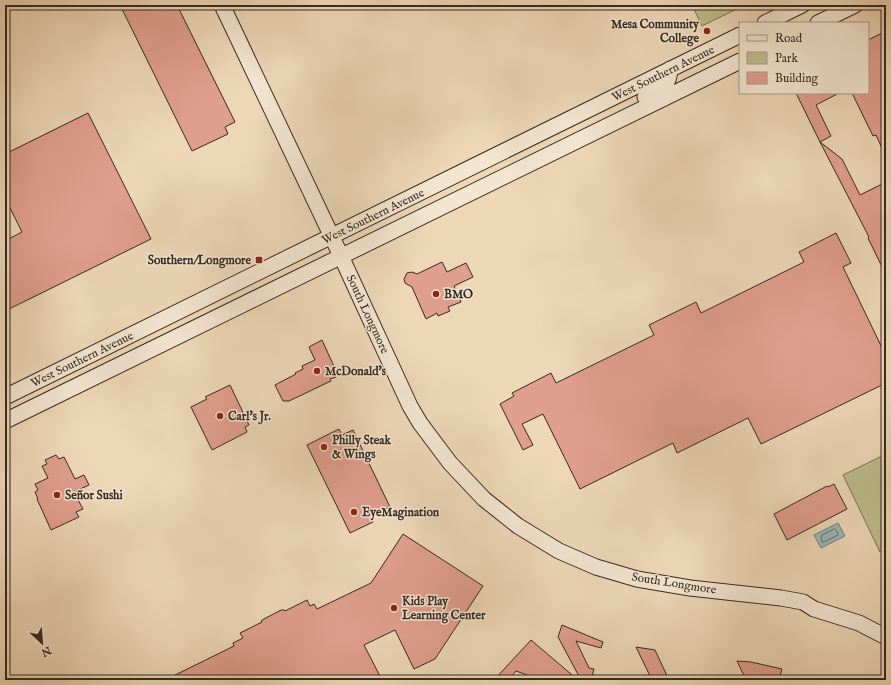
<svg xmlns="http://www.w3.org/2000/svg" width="891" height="685" font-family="'IM FELL English',serif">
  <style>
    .green { fill: #bcbd8c; stroke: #787456 }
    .water { fill: #9db7b8; stroke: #737f7c }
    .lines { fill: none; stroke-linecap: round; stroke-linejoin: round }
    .shore { stroke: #69706c; stroke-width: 1 }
    .building { fill: #e09e8e; stroke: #352a21 }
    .secondary-casing { stroke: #352a21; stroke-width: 17 }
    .secondary { stroke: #f3e5d0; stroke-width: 15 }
    .poi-dot { fill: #8f2418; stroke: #f3e5d0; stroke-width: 1.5 }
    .labels { text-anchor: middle; stroke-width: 3; stroke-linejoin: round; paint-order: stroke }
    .poi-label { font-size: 12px; font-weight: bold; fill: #352a21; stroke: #f3e5d0; text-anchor: start }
    .street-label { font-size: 12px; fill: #352a21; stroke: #f3e5d0 }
  </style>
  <rect width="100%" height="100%" fill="#edd7b7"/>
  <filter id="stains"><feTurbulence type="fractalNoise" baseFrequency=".005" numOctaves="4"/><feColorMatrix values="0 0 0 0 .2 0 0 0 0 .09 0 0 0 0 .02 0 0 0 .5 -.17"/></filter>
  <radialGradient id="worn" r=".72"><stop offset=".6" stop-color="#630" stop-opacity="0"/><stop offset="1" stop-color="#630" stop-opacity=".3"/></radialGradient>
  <path class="green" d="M 692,5 L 745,5 L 702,26 Z
    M 886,454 L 886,549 L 880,552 L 843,475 Z"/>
  <path class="water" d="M 838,523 L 845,536 L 821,548 L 814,535 Z"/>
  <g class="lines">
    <path class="shore" d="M 835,529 L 838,533 L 838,535 L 824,542 L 822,542 L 821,536 Z"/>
  </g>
  <path class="building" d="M 120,5 L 177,5 L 235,122 L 225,127 L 228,134 L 192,151 Z
    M 886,31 L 886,157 L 876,135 L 873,136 L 852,93 L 868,93 L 868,40 Z
    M 796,93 L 839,93 L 816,105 L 831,136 L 820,142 Z
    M 88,113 L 151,239 L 5,311 L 5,241 L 22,232 L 5,198 L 5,154 Z
    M 820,142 L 842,159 L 860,195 L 886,182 L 886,275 L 868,238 L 869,237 Z
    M 836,233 L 851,263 L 843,267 L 886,356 L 886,383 L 761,444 L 748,418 L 677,453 L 673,443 L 580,489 L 543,414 L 522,424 L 533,445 L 523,450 L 500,404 L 514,396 L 512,393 L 551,373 L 556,383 L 654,335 L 649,325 L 696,302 L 701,313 L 804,262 L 799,252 Z
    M 442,262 L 447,272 L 466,263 L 473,277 L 454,286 L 461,302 L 448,307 L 450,311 L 438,316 L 437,313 L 426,319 L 412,287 L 405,283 L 404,279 L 407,273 L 412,272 L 417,274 Z
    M 322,340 L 337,373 L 335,374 L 336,377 L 330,379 L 331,381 L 289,401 L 283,401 L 275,385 L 296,374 L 295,373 L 303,369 L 302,366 L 315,360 L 309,347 Z
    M 230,385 L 249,425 L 245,427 L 247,432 L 212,450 L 191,407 L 207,399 L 205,397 Z
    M 339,429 L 342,435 L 353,430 L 390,507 L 370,516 L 373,522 L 350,533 L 307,445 Z
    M 56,455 L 59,459 L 64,457 L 75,479 L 84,475 L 89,485 L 76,491 L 79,497 L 77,498 L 83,509 L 76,512 L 79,517 L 51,530 L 37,499 L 38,499 L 35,492 L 38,490 L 35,484 L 48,478 L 42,466 L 47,464 L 45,460 Z
    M 834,484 L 847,509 L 787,540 L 774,514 L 827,486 L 828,487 Z
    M 403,534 L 483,586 L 435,659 L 414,669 L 395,630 L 364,645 L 382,680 L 165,680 L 234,646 L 233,643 L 243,638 L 240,633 L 262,622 L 261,621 L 264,619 L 281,610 L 284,610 L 285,611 L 307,600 L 310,606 L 314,604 L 317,609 L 371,583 Z
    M 562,625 L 603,642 L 601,648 L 576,641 L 589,668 L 594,669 L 591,680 L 581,680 L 558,637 Z
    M 531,640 L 578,680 L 529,680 L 527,675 L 516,671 L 508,680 L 494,680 Z
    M 636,647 L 655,650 L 669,680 L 652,680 Z
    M 737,661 L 751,662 L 782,669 L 779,680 L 746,680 Z"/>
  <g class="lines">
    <defs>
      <path id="secondary" d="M 222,5 L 341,256 L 410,406 L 420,423 L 450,463 L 484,499 L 518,526 L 559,551 L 596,567 L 637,579 L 690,588 L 781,598 L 803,602 L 814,609 L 859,623 L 886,637
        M 765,23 L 802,5
        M 818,23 L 855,5
        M 645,97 C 660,90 669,88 670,69
        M 5,397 L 740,35
        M 5,421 L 740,61"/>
    </defs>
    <use href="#secondary" class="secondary-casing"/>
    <use href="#secondary" class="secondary"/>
  </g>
  <g class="poi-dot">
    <circle cx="707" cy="31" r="4"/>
    <rect x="255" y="256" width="8" height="8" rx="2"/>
    <circle cx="436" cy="294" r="4"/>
    <circle cx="317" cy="371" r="4"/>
    <circle cx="220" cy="416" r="4"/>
    <circle cx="324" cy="447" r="4"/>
    <circle cx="57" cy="495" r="4"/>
    <circle cx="354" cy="512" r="4"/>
    <circle cx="394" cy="608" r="4"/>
  </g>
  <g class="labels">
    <g class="poi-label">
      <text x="699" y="28" text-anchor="end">Mesa Community<tspan x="699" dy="14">College</tspan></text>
      <text x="251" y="264" text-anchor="end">Southern/Longmore</text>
      <text x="444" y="298">BMO</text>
      <text x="325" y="375">McDonald's</text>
      <text x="228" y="420">Carl's Jr.</text>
      <text x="332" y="444">Philly Steak<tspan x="332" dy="14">&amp; Wings</tspan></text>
      <text x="65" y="499">Señor Sushi</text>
      <text x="362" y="516">EyeMagination</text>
      <text x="402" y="605">Kids Play<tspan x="402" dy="14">Learning Center</tspan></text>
    </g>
    <g class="street-label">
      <text transform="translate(663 73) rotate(-26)" y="4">West Southern Avenue</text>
      <text transform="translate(373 216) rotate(-26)" y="4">West Southern Avenue</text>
      <text transform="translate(368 314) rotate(65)" y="4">South Longmore</text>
      <text transform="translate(82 359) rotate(-26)" y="4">West Southern Avenue</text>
      <text transform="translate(674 583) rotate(9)" y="4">South Longmore</text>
    </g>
  </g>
  <rect width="891" height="685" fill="none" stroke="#edd7b7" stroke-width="20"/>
  <rect x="6" y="6" width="879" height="673" fill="none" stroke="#352a21" stroke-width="2"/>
  <rect x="10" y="10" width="871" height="665" fill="none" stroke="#352a21"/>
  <rect x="739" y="22" width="130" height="72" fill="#f3e5d0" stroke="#a79a8a"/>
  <rect x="747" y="35" width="20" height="6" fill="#f3e5d0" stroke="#a79a8a"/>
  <text x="775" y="42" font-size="12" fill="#352a21">Road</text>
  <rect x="747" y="52" width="20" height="12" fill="#bcbd8c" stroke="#a79a8a"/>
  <text x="775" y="62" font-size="12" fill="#352a21">Park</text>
  <rect x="747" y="72" width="20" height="12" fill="#e09e8e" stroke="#a79a8a"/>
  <text x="775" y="82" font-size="12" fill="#352a21">Building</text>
  <g transform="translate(42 643) rotate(154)" stroke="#f3e5d0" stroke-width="3" paint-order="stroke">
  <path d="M0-3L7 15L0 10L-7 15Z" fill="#352a21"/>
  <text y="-6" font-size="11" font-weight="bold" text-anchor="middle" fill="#352a21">N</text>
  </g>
  <rect width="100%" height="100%" filter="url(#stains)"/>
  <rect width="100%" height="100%" fill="url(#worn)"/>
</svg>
